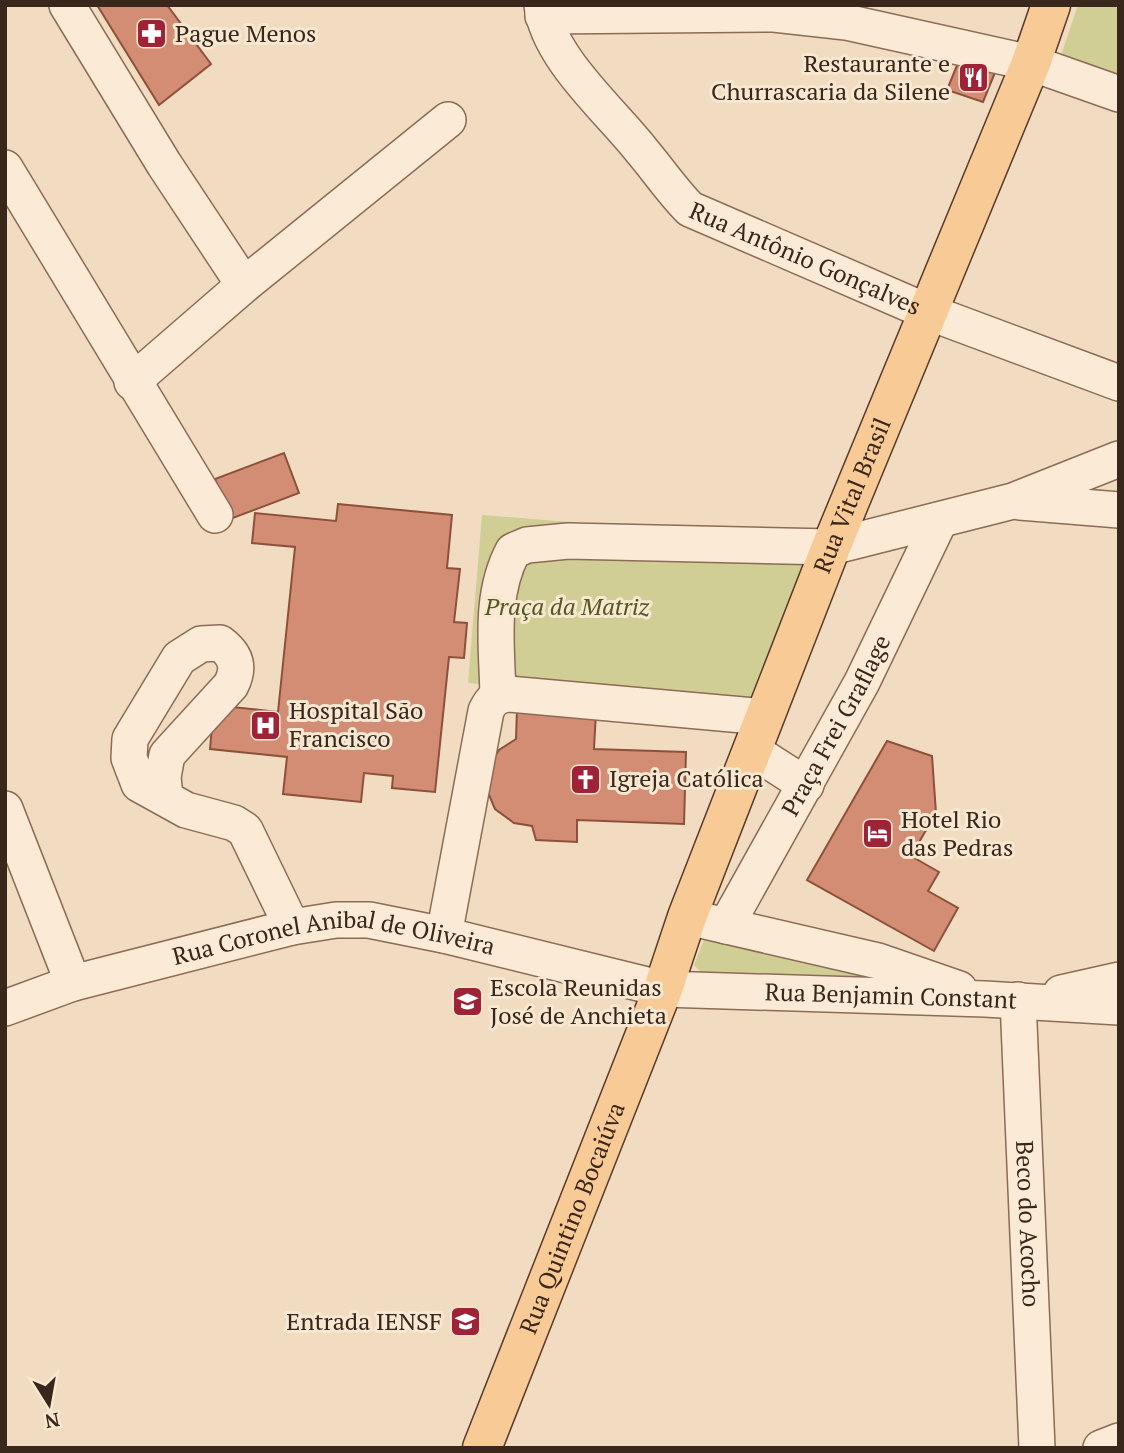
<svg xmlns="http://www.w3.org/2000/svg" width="1124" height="1453" font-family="'PT Serif',serif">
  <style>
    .green { fill: #d0ce94 }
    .building { fill: #d28d74; stroke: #8d503b; stroke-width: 2 }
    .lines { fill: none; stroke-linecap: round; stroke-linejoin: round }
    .minor-casing { stroke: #8c6b57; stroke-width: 38 }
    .major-casing { stroke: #593a2c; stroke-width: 41 }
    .minor { stroke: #fbead5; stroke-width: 35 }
    .major { stroke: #f7ca96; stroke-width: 38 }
    .labels { text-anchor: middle; stroke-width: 6; stroke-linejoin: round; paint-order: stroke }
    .poi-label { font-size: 24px; fill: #3a271c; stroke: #f8e7d1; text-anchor: start }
    .street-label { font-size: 24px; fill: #3a271c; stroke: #f8e7d1 }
    .park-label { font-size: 24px; font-style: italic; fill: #525822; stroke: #f8e7d1 }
  </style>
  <rect width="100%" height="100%" fill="#f1dcc1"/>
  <path class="green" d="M 1078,5 L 1119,5 L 1119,84 L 1058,64 Z
    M 482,515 L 815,542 L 753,706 L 468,683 Z
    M 705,937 L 926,982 L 703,974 L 694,965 Z"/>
  <path class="building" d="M 97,5 L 167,5 L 211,64 L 159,105 Z
    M 962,53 L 998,65 L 983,102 L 947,90 Z
    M 284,453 L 299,493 L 230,519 L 215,479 Z
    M 338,504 L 452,515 L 447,568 L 460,569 L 454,622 L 467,623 L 464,658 L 449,657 L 435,792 L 392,788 L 393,776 L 364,773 L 361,802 L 283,794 L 287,757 L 210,749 L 214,705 L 278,712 L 295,547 L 252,543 L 255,513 L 336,521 Z
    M 517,709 L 596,712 L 594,749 L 686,752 L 684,824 L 577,820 L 577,842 L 536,840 L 532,826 L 514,823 L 495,809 L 487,790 L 487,769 L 499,750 L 516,739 Z
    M 887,741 L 932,756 L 936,813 L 911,856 L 939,872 L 928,891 L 958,908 L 934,951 L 807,880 Z"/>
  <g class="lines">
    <defs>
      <g id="minor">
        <path d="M 67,5 L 164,164 L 244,285"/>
        <path id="s1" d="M 542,5 C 547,57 611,111 642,151 C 659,171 672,191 690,209 L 928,312 L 1119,383"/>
        <path d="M 543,16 L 774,14 L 846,22 L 1031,63 L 1119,94"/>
        <path d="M 5,168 L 215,515"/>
        <path d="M 132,382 L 244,285 L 448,120"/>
        <path d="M 1020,502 L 1119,510"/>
        <path d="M 498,696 C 497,647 489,596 513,551 L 527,545 L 568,541 L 831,547 L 1013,501 L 1119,459"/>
        <path d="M 753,751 L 806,785"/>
        <path d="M 165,797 L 163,777 L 167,755 L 231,685 C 240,667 236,655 220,643 L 201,644 L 179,658 L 130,739 L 129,758 L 139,784 L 186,810 L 234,823 L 245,830 L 292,927"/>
        <path d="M 5,809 L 73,983"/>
        <path d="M 705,921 L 878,961 L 959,989"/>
        <path id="s2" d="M 726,926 L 862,682 L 939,522"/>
        <path d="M 444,935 L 486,711 C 491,700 496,696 508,694 L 765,717"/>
        <path d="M 1061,993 L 1119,980"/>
        <path id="s3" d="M 1018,1000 L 1037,1448"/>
        <path id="s4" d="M 5,1008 L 73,983 L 292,927 L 336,920 L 369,920 L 444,935 L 663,989 L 985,999 L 1119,1007"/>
        <path d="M 1101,1448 L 1119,1441"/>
      </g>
      <g id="major">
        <path id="s5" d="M 482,1448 L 663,989 L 687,917 L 831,547 L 1031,63 L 1051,5"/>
      </g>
    </defs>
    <use href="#minor" class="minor-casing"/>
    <use href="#major" class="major-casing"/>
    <use href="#minor" class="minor"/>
    <use href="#major" class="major"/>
  </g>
  <defs>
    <symbol id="pharmacy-square" viewBox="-11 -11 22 22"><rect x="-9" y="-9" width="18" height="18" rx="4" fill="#9f2336" stroke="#f8e7d1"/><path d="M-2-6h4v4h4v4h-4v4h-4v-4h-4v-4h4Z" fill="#fff"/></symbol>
    <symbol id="restaurant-square" viewBox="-11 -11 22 22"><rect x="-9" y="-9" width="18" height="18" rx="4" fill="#9f2336" stroke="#f8e7d1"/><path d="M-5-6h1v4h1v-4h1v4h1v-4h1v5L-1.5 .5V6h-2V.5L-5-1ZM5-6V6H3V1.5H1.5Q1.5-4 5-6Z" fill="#fff"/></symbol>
    <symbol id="hospital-square" viewBox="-11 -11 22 22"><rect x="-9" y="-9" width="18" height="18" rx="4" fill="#9f2336" stroke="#f8e7d1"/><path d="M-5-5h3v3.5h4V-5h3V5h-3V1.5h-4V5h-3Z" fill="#fff"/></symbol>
    <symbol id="church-square" viewBox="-11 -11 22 22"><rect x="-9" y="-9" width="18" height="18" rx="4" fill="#9f2336" stroke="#f8e7d1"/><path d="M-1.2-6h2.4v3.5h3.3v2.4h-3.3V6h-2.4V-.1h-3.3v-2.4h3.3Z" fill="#fff"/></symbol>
    <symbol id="hotel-square" viewBox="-11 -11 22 22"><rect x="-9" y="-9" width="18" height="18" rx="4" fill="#9f2336" stroke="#f8e7d1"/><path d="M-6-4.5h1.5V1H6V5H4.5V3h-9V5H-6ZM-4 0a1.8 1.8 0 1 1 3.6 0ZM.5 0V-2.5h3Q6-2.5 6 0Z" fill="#fff"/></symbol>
    <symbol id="school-square" viewBox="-11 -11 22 22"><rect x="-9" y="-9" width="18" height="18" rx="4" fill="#9f2336" stroke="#f8e7d1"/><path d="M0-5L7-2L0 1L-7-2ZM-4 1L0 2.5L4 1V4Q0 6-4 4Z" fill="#fff"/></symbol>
  </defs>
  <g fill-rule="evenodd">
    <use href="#pharmacy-square" x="134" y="16" width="35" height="35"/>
    <use href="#restaurant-square" x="956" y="60" width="35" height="35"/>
    <use href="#hospital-square" x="248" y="708" width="35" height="35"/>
    <use href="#church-square" x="568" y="762" width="35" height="35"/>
    <use href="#hotel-square" x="860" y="816" width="35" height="35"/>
    <use href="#school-square" x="450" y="984" width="35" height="35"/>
    <use href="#school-square" x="448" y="1304" width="35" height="35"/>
  </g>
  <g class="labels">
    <g class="poi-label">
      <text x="175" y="42">Pague Menos</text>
      <text x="950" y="72" text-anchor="end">Restaurante e<tspan x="950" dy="28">Churrascaria da Silene</tspan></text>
      <text x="289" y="719">Hospital São<tspan x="289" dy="28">Francisco</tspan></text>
      <text x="609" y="787">Igreja Católica</text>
      <text x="901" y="828">Hotel Rio<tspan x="901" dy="28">das Pedras</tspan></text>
      <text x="490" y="996">Escola Reunidas<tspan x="490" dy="28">José de Anchieta</tspan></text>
      <text x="442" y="1330" text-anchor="end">Entrada IENSF</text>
    </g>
    <g class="street-label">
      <text dy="8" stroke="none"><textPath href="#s1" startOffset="380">Rua Antônio Gonçalves</textPath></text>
      <text dy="8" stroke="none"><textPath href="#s5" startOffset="1022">Rua Vital Brasil</textPath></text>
      <text dy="8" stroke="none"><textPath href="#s2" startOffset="229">Praça Frei Graflage</textPath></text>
      <text dy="8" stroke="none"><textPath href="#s4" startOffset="340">Rua Coronel Anibal de Oliveira</textPath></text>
      <text dy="8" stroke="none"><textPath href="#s4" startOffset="906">Rua Benjamin Constant</textPath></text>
      <text dy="8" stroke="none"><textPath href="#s5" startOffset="247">Rua Quintino Bocaiúva</textPath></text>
      <text dy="8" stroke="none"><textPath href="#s3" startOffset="224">Beco do Acocho</textPath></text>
    </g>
    <g class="park-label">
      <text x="567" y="615">Praça da Matriz</text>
    </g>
  </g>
  <rect width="1124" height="1453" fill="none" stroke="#3a271c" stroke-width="14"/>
  <g transform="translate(49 1404) rotate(169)" stroke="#f8e7d1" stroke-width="5" paint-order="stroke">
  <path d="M0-5L12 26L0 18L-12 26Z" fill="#3a271c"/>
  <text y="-10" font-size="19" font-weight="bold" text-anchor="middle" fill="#3a271c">N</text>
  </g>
</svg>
